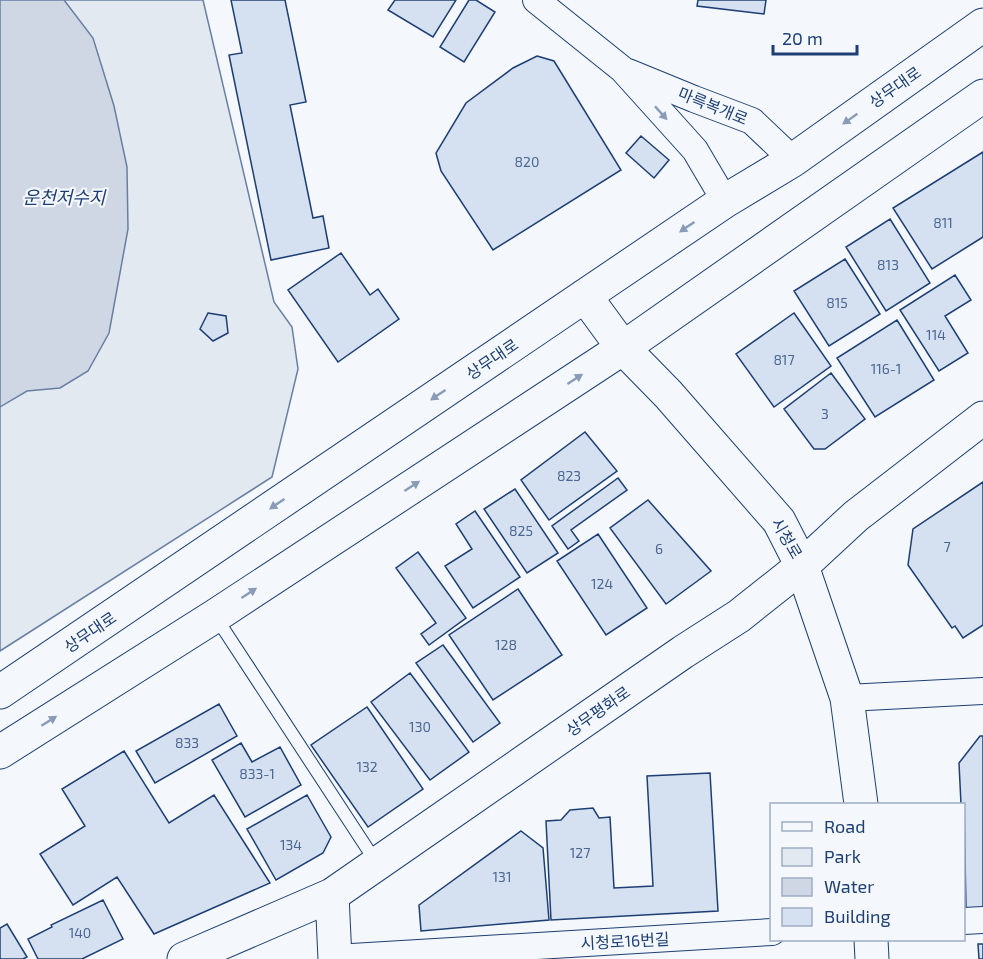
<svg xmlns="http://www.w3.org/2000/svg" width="983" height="959" font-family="'Exo 2','Noto Sans KR',sans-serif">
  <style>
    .green { fill: #e3e9f0; stroke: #687fa3; stroke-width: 1.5 }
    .water { fill: #cfd7e4; stroke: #687fa3; stroke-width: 1.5 }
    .building { fill: #d5e0f0; stroke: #1d3f73; stroke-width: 1.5 }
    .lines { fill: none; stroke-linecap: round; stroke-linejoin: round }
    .lane-casing { stroke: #1d3f73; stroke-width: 14 }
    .street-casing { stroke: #1d3f73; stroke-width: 28 }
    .secondary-casing { stroke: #1d3f73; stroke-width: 35 }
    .primary-casing { stroke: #1d3f73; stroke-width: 35 }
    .lane { stroke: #f4f7fb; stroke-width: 12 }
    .street { stroke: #f4f7fb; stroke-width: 26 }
    .secondary { stroke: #f4f7fb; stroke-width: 33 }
    .primary { stroke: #f4f7fb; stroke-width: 33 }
    .oneway { fill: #889bb7 }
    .labels { text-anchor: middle; stroke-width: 4.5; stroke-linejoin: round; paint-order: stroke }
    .number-label { font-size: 14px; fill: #4b6792 }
    .street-label { font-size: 16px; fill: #1d3f73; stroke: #f4f7fb }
    .water-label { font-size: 18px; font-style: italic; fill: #1d3f73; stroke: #f4f7fb }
  </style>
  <rect width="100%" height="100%" fill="#f4f7fb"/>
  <path class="green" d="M 0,0 L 203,0 L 274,302 L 292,327 L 298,369 L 272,477 L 0,651 Z"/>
  <path class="water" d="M 0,0 L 64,0 L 93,38 L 114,106 L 127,167 L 128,229 L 109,333 L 88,371 L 60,388 L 27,391 L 0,407 Z"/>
  <path class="building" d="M 231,0 L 285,0 L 306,102 L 290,105 L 313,218 L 323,216 L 329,248 L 271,260 L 229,55 L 242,53 Z
    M 395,0 L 456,0 L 433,37 L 388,10 Z
    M 469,0 L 476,0 L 495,12 L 464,62 L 440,47 Z
    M 698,0 L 766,0 L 764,14 L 697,6 Z
    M 537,56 L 554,61 L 621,170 L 493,250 L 441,171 L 436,153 L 466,103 L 513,68 Z
    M 641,136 L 669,160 L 654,178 L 626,153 Z
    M 983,152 L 983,237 L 932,269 L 893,208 Z
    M 890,219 L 930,283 L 886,311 L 846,247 Z
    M 341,253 L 370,295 L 378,289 L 399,319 L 338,362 L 288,290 Z
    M 845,259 L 880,314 L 829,346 L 794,291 Z
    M 955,275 L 971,300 L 945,316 L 968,353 L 939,371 L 900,310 Z
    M 208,313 L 226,316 L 228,333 L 213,341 L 200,329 Z
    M 794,313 L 831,366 L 774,407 L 736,354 Z
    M 897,320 L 934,380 L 875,417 L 837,358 Z
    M 831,373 L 865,419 L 825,449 L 814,449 L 784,409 Z
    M 585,432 L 617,471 L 549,520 L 521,480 Z
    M 618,478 L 627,490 L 571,530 L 579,541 L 568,549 L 552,526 Z
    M 983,482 L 983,625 L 963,638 L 955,626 L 952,628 L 908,565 L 913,529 Z
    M 515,489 L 558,553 L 527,573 L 484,509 Z
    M 648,500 L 711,571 L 666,604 L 610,528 Z
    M 475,511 L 520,577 L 473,608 L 445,566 L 472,549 L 456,524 Z
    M 598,534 L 647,608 L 606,635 L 557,561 Z
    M 418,552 L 466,618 L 429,645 L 421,634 L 436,623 L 396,568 Z
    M 518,589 L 562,655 L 493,700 L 449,635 Z
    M 443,645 L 500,723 L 473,742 L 416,663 Z
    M 410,673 L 469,752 L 430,780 L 371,702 Z
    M 219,704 L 237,736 L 155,783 L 136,751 Z
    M 367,707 L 423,789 L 368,827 L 311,745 Z
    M 980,736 L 983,736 L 983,908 L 966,909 L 964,804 L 961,804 L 959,763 Z
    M 241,743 L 252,762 L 280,747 L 301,785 L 245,817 L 212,760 Z
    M 124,751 L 169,823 L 214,795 L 270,883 L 154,934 L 117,877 L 73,905 L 40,854 L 85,826 L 62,789 Z
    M 710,773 L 718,911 L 551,920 L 546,821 L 561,820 L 570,810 L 593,808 L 599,818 L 610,817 L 614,888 L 653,886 L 647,776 Z
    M 307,795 L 331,837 L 323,853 L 276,880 L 247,829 Z
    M 521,831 L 543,848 L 549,920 L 421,931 L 419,905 Z
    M 103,900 L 123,939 L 82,959 L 38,959 L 28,939 L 52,927 L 51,925 Z
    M 7,924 L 27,957 L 23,959 L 0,959 L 0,928 Z
    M 978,944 L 983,944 L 983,959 L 979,959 Z"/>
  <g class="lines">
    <defs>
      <path id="lane" d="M 215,616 L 376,862"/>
      <path id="street" d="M 536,0 L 622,69 L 695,150 L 725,201
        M 628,72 L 694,99 L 752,121 L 793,160
        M 847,698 L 983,691
        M 964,921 L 983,920
        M 335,958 L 772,932"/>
      <path id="secondary" d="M 585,296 L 623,348 L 668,394 L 779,521 L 802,566 L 847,698 L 861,804
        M 332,895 L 335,959
        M 871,940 L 872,959
        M 184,959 L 332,895 L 683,652 L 739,616 L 802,566 L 856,516 L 983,418"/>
      <path id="primary" d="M 0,692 L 725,201 L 793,160 L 983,25
        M 0,752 L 215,616 L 623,348 L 983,96"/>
    </defs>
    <use href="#lane" class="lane-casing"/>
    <use href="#street" class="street-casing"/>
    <use href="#secondary" class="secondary-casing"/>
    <use href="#primary" class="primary-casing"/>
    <use href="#lane" class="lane"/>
    <use href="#street" class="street"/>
    <use href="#secondary" class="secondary"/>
    <use href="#primary" class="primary"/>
  </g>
  <defs><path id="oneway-solid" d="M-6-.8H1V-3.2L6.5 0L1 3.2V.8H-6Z" transform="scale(1.5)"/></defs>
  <g class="oneway">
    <use href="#oneway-solid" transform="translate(661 113) rotate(48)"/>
    <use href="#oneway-solid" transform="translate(850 119) rotate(145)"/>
    <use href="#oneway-solid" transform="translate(687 227) rotate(146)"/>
    <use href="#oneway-solid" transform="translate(575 379) rotate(-33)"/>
    <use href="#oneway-solid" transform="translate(438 395) rotate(146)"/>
    <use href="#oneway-solid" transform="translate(412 486) rotate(-33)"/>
    <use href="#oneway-solid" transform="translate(277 504) rotate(146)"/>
    <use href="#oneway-solid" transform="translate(249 593) rotate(-33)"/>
    <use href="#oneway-solid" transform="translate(49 721) rotate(-32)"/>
  </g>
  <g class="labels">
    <g class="number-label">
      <text x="527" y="167">820</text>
      <text x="943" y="228">811</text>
      <text x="888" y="270">813</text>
      <text x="837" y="308">815</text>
      <text x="936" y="340">114</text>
      <text x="784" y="365">817</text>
      <text x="886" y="374">116-1</text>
      <text x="825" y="419">3</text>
      <text x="569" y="481">823</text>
      <text x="521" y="536">825</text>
      <text x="947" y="552">7</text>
      <text x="659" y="554">6</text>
      <text x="602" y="589">124</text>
      <text x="506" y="650">128</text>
      <text x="420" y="732">130</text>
      <text x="187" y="748">833</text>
      <text x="367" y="772">132</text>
      <text x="257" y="779">833-1</text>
      <text x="291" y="850">134</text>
      <text x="580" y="858">127</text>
      <text x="502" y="882">131</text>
      <text x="80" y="938">140</text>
    </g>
    <g class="street-label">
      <text transform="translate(895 87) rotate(-35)" y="6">상무대로</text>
      <text transform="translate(713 106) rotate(22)" y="6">마륵복개로</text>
      <text transform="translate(492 359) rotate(-34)" y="6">상무대로</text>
      <text transform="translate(787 538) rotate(60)" y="6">시청로</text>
      <text transform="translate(90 632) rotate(-34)" y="6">상무대로</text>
      <text transform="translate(598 711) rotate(-35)" y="6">상무평화로</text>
      <text transform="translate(625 941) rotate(-3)" y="6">시청로16번길</text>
    </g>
    <g class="water-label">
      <text x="64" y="204">운천저수지</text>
    </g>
  </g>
  <rect x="770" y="803" width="195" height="138" fill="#f4f7fb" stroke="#9eadc5" stroke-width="1.5"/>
  <rect x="782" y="822" width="30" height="9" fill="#f4f7fb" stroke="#9eadc5" stroke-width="1.5"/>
  <text x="824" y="833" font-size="18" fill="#1d3f73">Road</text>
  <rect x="782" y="848" width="30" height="18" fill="#e3e9f0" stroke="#9eadc5" stroke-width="1.5"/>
  <text x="824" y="863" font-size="18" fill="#1d3f73">Park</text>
  <rect x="782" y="878" width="30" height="18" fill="#cfd7e4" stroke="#9eadc5" stroke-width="1.5"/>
  <text x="824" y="893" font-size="18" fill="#1d3f73">Water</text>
  <rect x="782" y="908" width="30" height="18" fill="#d5e0f0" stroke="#9eadc5" stroke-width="1.5"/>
  <text x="824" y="923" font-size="18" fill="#1d3f73">Building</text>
  <path d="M773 45v9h84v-9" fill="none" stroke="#1d3f73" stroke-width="3"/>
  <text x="782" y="45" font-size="18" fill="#1d3f73" stroke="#f4f7fb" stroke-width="4.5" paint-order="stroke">20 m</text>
</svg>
